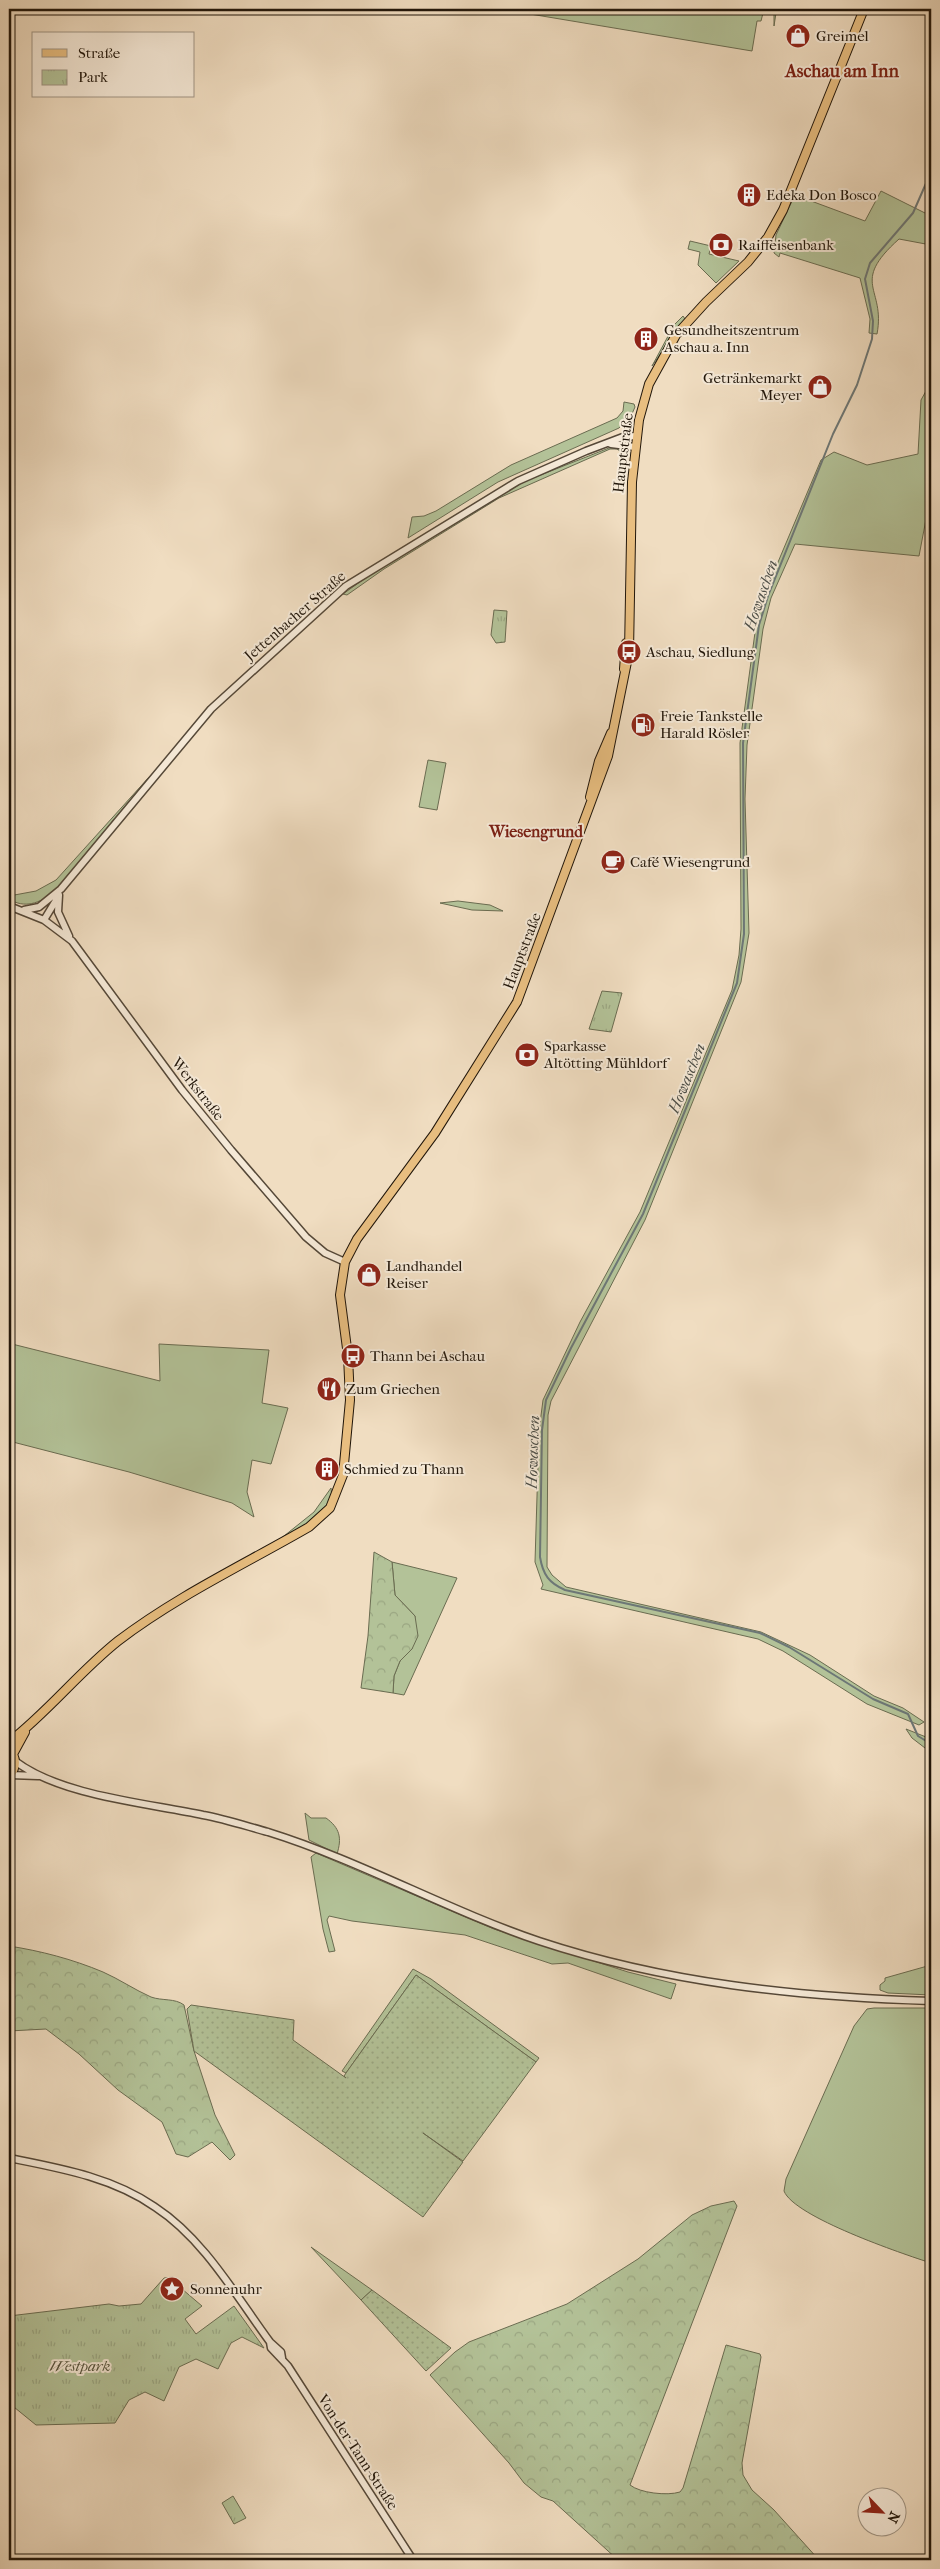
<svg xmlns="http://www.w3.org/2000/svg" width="940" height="2569" font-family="'IM FELL French Canon',serif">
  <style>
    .grass { fill: #b3c298; stroke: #6a6c51 }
    .forest { fill: url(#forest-crowns); stroke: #6a6c51 }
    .park { fill: url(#park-tufts); stroke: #6a6c51 }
    .garden { fill: url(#garden-dots); stroke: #6a6c51 }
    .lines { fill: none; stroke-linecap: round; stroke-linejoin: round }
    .stream { stroke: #6d7776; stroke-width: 2 }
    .minor-casing { stroke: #554838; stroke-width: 9 }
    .major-casing { stroke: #21160a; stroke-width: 10 }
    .minor { stroke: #f5e9d7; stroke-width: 6 }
    .major { stroke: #e8be80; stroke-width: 8 }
    .labels { text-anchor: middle; stroke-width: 4; stroke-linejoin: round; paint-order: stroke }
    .poi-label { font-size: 15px; fill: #21160a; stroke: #f5e9d7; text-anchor: start }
    .street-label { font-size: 15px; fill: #21160a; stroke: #f5e9d7 }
    .park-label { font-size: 15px; font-style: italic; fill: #54523c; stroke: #f5e9d7 }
    .water-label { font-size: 16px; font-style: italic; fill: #4d4f49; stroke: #f5e9d7 }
    .neighbourhood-label { font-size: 16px; font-weight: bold; fill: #7a1f14; stroke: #f5e9d7 }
    .quarter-label { font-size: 18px; font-weight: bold; fill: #7a1f14; stroke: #f5e9d7 }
  </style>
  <defs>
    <pattern id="forest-crowns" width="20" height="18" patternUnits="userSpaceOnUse" patternTransform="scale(1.25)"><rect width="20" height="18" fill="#b3c298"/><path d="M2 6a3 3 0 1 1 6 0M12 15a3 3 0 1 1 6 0" fill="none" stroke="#9aa682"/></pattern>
    <pattern id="park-tufts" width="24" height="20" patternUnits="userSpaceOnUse" patternTransform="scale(1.25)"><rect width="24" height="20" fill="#b3c298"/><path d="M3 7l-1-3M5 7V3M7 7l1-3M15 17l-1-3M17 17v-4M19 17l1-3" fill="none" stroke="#9aa682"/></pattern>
    <pattern id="garden-dots" width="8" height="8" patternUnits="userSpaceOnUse" patternTransform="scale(1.25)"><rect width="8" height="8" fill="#b3c298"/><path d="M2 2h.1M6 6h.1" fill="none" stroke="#9aa682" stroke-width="1.8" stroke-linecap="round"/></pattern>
  </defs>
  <rect width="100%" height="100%" fill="#f0ddc1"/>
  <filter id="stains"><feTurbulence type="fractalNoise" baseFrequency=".004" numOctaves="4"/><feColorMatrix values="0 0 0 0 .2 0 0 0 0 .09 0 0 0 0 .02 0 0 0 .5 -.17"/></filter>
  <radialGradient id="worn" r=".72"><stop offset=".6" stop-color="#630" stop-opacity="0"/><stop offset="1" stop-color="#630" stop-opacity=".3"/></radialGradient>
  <path class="grass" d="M 500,9 L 770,9 L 776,13 L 774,26 L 774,13 L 763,13 L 761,21 L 757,21 L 752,51 Z
    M 881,191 L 931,216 L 931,245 L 899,239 C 849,284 886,287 877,334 L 869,333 L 870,319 L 860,278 L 780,253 L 779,257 L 774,253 L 776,235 L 795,195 L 865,221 Z
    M 690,241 L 711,246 L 709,254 L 739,261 L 716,283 L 698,265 L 700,252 L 688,249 Z
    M 683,316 L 685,319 L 652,366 L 674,325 Z
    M 931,381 L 931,493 L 919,556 L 795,544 L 771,598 L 763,629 L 747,745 L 745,799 L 749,933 L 741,982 L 645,1220 L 551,1401 L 548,1415 L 547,1567 L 552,1575 L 566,1587 L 761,1632 L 810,1655 L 874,1696 L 903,1708 L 924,1722 L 919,1725 L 867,1704 L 783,1651 L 758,1639 L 541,1589 L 543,1585 L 535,1562 L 539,1431 L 543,1400 L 580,1322 L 640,1212 L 732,990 L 739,955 L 741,929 L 740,743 L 756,625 L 765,593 L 821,460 L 834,452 L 867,465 L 918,454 L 921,400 L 926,391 L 927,382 Z
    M 624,402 L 634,404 L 635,407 L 631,416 L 619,428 L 498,482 L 408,538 L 412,517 L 424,516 L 436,511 L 511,465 L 617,418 L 623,411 Z
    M 614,446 L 621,447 L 623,453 L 617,449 L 610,449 L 499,498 L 384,569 L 347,595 L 343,594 L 375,571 L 493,499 L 528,480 Z
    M 428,760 L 446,763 L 437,810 L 419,807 Z
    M 150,776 L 53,893 C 39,903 25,909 9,899 L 9,896 L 36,891 L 56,880 Z
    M 458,901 L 490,905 L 503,911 L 472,910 L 440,903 Z
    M 12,1344 L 160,1381 L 159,1344 L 269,1350 L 262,1403 L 288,1408 L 271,1464 L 252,1460 L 247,1492 L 254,1517 L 232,1503 L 129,1472 L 9,1441 L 9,1360 Z
    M 331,1488 C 336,1513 296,1530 279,1540 L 314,1512 Z
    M 392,1562 L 457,1578 L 404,1695 L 393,1693 L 394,1676 L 400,1661 L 412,1649 L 415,1616 L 395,1595 Z
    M 906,1729 L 931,1739 L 931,1757 L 929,1756 L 931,1748 L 925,1748 L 912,1738 Z
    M 305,1813 L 311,1818 L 326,1818 C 340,1828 342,1838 337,1854 L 309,1840 Z
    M 316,1853 L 494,1929 L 628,1972 L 676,1984 L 671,1999 L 568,1963 L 552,1964 L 465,1935 L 352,1921 L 329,1916 L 327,1920 L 335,1951 L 329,1952 L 323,1929 L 311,1857 Z
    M 931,1965 L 931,1995 L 888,1993 L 880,1990 L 880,1985 L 885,1981 L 885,1978 Z
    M 413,1969 L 431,1979 L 539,2058 L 536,2062 L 416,1975 L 346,2073 L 342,2071 Z
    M 874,2008 L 931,2008 L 931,2263 C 903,2254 794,2217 784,2191 L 786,2179 L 854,2026 L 867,2009 Z
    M 311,2247 L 372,2290 L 361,2300 Z"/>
  <path class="forest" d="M 374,1552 L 392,1562 L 395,1595 L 415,1616 L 418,1636 L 412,1649 L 400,1661 L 394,1676 L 393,1693 L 361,1688 L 368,1636 Z
    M 9,1946 C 41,1951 72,1959 103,1972 C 119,1979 135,1990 151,1997 C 162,2001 175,1998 184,2005 L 194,2051 L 215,2115 L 235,2155 L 230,2160 L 212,2142 L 188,2157 L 176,2154 L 162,2122 L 118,2090 L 79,2054 L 46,2029 L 9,2031 Z
    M 734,2201 L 737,2206 L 630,2485 C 640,2493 667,2496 680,2492 L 683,2488 L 726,2345 L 760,2354 L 761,2357 L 742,2463 L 743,2475 L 752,2490 L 774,2510 L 819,2560 L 618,2560 L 553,2501 L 541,2497 L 524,2483 L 509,2463 L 430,2375 L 455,2352 L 469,2342 L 567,2304 L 638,2259 L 692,2215 L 711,2206 Z"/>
  <path class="park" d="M 494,610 L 507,611 L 505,642 L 496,643 L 491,635 Z
    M 602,991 L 622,993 L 611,1032 L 589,1029 Z
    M 173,2277 L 181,2284 L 182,2289 L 202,2306 L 185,2319 L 196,2334 L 234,2306 L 264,2348 L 242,2337 L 231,2343 L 218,2369 L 196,2359 L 179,2367 L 164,2401 L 145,2392 L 129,2400 L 115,2423 L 36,2425 L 9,2403 L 9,2316 L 109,2304 L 119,2306 L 141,2304 L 164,2278 Z
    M 233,2496 L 246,2518 L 234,2524 L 222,2503 Z"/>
  <path class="garden" d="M 416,1975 L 536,2062 L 463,2161 L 423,2133 L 463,2162 L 423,2217 L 194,2051 L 187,2009 L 191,2005 L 294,2020 L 293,2040 L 346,2078 L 344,2076 L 346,2073 Z
    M 372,2290 L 451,2348 L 426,2371 L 361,2300 Z"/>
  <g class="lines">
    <path class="stream" d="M 931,172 L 913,213 L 870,263 L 865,279 L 873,321 L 872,339 L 857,385 L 833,434 L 768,596 L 759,625 L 743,743 L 744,934 L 737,983 L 643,1214 L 571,1348 L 546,1400 L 542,1430 L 540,1557 C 543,1575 549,1583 565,1590 L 760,1633 L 789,1647 L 873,1699 L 908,1714 L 918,1736 L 931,1744"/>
    <defs>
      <path id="minor" d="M 611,444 L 635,447
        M 59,895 L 58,912 L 69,936
        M 9,906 L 44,920 L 72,941 L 182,1090 L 231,1150 L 306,1237 L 325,1253 L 345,1262
        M 24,910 L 39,907 L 61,889 L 211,709 L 346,586 L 518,481 L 586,451 L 623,437 L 636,436
        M 44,920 L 58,897
        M 15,1761 C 61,1796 147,1803 203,1815 C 225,1819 246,1826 268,1832 C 361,1861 447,1910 539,1941 C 666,1983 798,1997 931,2001
        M 10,1775 L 38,1776
        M 9,2158 C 59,2168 112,2177 155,2207 C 204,2239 236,2296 270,2342 L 281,2352 L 282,2358
        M 270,2342 L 271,2348 L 288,2366 L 413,2560"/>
      <path id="major" d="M 624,669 L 626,643
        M 590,797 L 599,761 L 611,733
        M 9,1742 C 48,1712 79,1672 118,1641 C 177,1596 245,1564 309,1527 L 330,1508 L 343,1475 L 350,1400 L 348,1356 L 340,1295 L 345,1262 L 357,1239 L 435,1133 L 517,1002 L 608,756 L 629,652 L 632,482 L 639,420 L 649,384 L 676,335 L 706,302 L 748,262 L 768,237 L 783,210 L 864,9
        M 9,1749 C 17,1757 17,1768 9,1776
        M 13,1754 L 25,1732"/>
    </defs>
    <use href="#minor" class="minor-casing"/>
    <use href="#major" class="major-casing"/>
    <use href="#minor" class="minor"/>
    <use href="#major" class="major"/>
  </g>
  <defs>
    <symbol id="shop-disc" viewBox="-11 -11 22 22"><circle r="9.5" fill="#8f2418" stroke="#f5e9d7"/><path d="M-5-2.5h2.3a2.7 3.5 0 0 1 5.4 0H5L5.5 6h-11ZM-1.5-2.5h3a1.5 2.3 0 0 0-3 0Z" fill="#fff"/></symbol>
    <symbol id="building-disc" viewBox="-11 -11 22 22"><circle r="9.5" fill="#8f2418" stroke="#f5e9d7"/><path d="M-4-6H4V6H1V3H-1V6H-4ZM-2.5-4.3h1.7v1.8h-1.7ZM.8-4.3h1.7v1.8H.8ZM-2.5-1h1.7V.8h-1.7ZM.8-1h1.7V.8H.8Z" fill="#fff"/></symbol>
    <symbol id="bank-disc" viewBox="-11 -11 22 22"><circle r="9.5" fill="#8f2418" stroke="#f5e9d7"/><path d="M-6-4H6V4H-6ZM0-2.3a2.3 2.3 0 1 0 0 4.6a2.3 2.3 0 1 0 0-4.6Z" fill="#fff"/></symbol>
    <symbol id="bus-disc" viewBox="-11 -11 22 22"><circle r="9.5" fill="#8f2418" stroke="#f5e9d7"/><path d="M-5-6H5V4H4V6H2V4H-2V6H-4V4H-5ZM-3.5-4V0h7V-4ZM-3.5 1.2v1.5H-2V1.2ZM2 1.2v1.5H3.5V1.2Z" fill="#fff"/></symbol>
    <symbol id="fuel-disc" viewBox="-11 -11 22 22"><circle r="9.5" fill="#8f2418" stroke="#f5e9d7"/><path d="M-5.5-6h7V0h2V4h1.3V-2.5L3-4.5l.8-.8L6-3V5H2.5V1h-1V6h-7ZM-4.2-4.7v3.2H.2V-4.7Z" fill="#fff"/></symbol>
    <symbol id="cafe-disc" viewBox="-11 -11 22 22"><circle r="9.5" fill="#8f2418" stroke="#f5e9d7"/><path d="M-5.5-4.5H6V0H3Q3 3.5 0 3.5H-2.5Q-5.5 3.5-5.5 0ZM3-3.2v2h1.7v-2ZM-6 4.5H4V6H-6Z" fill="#fff"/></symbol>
    <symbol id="restaurant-disc" viewBox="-11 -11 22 22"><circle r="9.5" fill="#8f2418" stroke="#f5e9d7"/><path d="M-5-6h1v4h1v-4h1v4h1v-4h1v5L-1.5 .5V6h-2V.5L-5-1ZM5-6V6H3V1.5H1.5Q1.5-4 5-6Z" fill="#fff"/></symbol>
    <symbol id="sight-disc" viewBox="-11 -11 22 22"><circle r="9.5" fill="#8f2418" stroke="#f5e9d7"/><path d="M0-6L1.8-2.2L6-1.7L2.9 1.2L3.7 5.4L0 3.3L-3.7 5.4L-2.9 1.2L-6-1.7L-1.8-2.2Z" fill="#fff"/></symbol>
  </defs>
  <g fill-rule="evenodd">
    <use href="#shop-disc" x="784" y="22" width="28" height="28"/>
    <use href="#building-disc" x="735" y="181" width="28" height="28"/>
    <use href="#bank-disc" x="707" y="231" width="28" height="28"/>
    <use href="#building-disc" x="632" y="325" width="28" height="28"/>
    <use href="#shop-disc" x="806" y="373" width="28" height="28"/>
    <use href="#bus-disc" x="615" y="638" width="28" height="28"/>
    <use href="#fuel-disc" x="629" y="711" width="28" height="28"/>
    <use href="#cafe-disc" x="599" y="848" width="28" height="28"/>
    <use href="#bank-disc" x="513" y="1041" width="28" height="28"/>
    <use href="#shop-disc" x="355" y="1261" width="28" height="28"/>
    <use href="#bus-disc" x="339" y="1342" width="28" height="28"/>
    <use href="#restaurant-disc" x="315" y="1375" width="28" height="28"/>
    <use href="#building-disc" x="313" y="1455" width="28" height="28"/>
    <use href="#sight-disc" x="158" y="2275" width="28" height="28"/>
  </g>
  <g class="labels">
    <g class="poi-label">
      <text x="816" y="41">Greimel</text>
      <text x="766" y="200">Edeka Don Bosco</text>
      <text x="738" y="250">Raiffeisenbank</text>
      <text x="664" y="335">Gesundheitszentrum<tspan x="664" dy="17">Aschau a. Inn</tspan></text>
      <text x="802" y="383" text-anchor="end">Getränkemarkt<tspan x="802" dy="17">Meyer</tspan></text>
      <text x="646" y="657">Aschau, Siedlung</text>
      <text x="660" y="721">Freie Tankstelle<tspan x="660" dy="17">Harald Rösler</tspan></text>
      <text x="630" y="867">Café Wiesengrund</text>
      <text x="544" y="1051">Sparkasse<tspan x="544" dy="17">Altötting Mühldorf</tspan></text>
      <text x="386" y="1271">Landhandel<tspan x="386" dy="17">Reiser</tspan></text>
      <text x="370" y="1361">Thann bei Aschau</text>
      <text x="346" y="1394">Zum Griechen</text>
      <text x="344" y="1474">Schmied zu Thann</text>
      <text x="190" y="2294">Sonnenuhr</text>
    </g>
    <g class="street-label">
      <text transform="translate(623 453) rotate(-83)" y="5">Hauptstraße</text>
      <text transform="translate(295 616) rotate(-41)" y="5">Jettenbacher Straße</text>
      <text transform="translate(522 951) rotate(-69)" y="5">Hauptstraße</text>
      <text transform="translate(198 1089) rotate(52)" y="5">Werkstraße</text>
      <text transform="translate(358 2452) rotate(57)" y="5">Von-der-Tann-Straße</text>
    </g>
    <g class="park-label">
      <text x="80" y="2371">Westpark</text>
    </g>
    <g class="water-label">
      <text transform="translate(760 595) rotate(-71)" y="6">Howaschen</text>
      <text transform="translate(686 1078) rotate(-68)" y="6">Howaschen</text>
      <text transform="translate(532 1452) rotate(-88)" y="6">Howaschen</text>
    </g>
    <g class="neighbourhood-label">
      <text x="536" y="837">Wiesengrund</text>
    </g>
    <g class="quarter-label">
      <text x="842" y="77">Aschau am Inn</text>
    </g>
  </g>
  <rect width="940" height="2569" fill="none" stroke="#f0ddc1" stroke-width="30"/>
  <rect x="10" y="10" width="920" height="2549" fill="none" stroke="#21160a" stroke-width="2.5"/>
  <rect x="15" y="15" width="910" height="2539" fill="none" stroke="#21160a"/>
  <rect x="32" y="32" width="162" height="65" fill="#f5e9d7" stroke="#a09585"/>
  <rect x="42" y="49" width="25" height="8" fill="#e8be80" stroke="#a09585"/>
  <text x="78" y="58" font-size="15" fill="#21160a">Straße</text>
  <rect x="42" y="70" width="25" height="15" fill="url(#park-tufts)" stroke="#a09585"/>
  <text x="78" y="82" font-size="15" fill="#21160a">Park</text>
  <g transform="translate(882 2512) rotate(115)"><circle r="24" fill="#f5e9d7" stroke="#a09585"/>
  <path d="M0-4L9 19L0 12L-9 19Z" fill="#8f2418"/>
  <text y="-8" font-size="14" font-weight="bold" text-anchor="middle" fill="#21160a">N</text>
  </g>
  <rect width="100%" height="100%" filter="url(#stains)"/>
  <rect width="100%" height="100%" fill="url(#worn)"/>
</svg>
